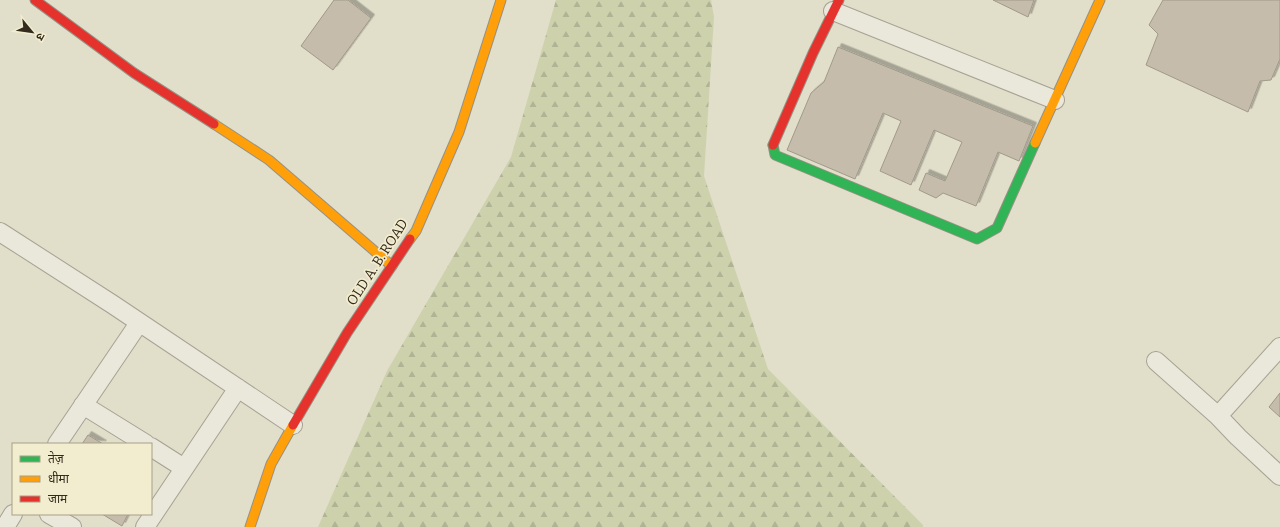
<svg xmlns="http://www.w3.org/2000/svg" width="1280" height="527" font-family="Bitter,'Noto Sans Devanagari',serif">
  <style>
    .forest { fill: url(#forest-firs) }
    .building { fill: #c5bcab; stroke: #a1998a; filter: url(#shadow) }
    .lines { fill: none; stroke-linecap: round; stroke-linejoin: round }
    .street-casing { stroke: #a6a294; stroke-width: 20 }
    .fast-casing { stroke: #969183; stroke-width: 11 }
    .slow-casing { stroke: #969183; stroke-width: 11 }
    .jam-casing { stroke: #969183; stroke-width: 11 }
    .street { stroke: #eae7db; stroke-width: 18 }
    .fast { stroke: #30b455; stroke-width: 9 }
    .slow { stroke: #ff9f0a; stroke-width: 9 }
    .jam { stroke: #e5322d; stroke-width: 9 }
    .labels { text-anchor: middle; stroke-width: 3.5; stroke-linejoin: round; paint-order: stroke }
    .street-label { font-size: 14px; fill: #342b1d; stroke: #f3edcf }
  </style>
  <defs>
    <pattern id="forest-firs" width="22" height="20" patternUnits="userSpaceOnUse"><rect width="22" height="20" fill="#cdd2ad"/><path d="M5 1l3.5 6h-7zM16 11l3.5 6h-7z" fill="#b1b494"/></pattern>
    <filter id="shadow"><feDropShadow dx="3.5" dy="-3.5" stdDeviation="0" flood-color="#0004"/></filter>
  </defs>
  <rect width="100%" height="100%" fill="#e1deca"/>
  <path class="forest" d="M 556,0 L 711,0 L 714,17 L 704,176 L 768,369 L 923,525 L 923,527 L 318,527 L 387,371 L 511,157 Z"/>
  <path class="building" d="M 334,0 L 348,0 L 371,18 L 333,70 L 301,46 Z
    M 993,0 L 1034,0 L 1028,17 Z
    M 1163,0 L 1280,0 L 1280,59 L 1271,80 L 1260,81 L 1248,112 L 1146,65 L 1158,34 L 1149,25 Z
    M 838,47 L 1033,126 L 1019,161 L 998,152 L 976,206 L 943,193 L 936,198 L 919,190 L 926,173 L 945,181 L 962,142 L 934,130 L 911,185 L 880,171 L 901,121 L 883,113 L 855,179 L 787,150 L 811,93 L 824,82 Z
    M 1280,393 L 1280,417 L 1269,407 Z
    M 88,435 L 103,444 L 82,444 Z
    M 102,514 L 128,514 L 122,526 Z"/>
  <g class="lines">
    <defs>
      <path id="street" d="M 833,11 L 1055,100
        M 0,232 L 112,304 L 293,425
        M 1156,361 L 1218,416 L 1238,437 L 1280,476
        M 83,405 L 146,444
        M 1218,416 L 1280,347
        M 57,444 L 139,323
        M 151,447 L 184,468
        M 49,514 L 72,527
        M 5,527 L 13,514
        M 145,527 L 238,388"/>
      <path id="fast" d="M 773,145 L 775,155 L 977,239 L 997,228 L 1035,143"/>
      <path id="slow" d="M 214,124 L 269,160 L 392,266
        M 1035,143 L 1100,0
        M 410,239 L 416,231 L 459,132 L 501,0
        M 250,527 L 271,464 L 293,425"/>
      <path id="jam" d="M 35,0 L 134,73 L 214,124
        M 773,145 L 813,53 L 839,0
        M 293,425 L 347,333 L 410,239"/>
    </defs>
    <use href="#street" class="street-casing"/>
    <use href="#fast" class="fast-casing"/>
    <use href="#slow" class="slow-casing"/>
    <use href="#jam" class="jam-casing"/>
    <use href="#street" class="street"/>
    <use href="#fast" class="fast"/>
    <use href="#slow" class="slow"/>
    <use href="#jam" class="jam"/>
  </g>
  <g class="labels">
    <g class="street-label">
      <text transform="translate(377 262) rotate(-57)" y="5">OLD A. B. ROAD</text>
    </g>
  </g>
  <rect x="12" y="443" width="140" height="72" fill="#f3edcf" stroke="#a79f88"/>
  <rect x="20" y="456" width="20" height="6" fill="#30b455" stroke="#a79f88"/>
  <text x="48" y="463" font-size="12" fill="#342b1d">तेज़</text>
  <rect x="20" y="476" width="20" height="6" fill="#ff9f0a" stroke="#a79f88"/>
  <text x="48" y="483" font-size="12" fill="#342b1d">धीमा</text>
  <rect x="20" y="496" width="20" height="6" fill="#e5322d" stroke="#a79f88"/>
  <text x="48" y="503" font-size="12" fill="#342b1d">जाम</text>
  <g transform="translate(32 32) rotate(119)" stroke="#f3edcf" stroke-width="3" paint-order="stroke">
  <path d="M0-3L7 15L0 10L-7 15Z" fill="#342b1d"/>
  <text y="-6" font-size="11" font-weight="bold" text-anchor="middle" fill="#342b1d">उ</text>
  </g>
</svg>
